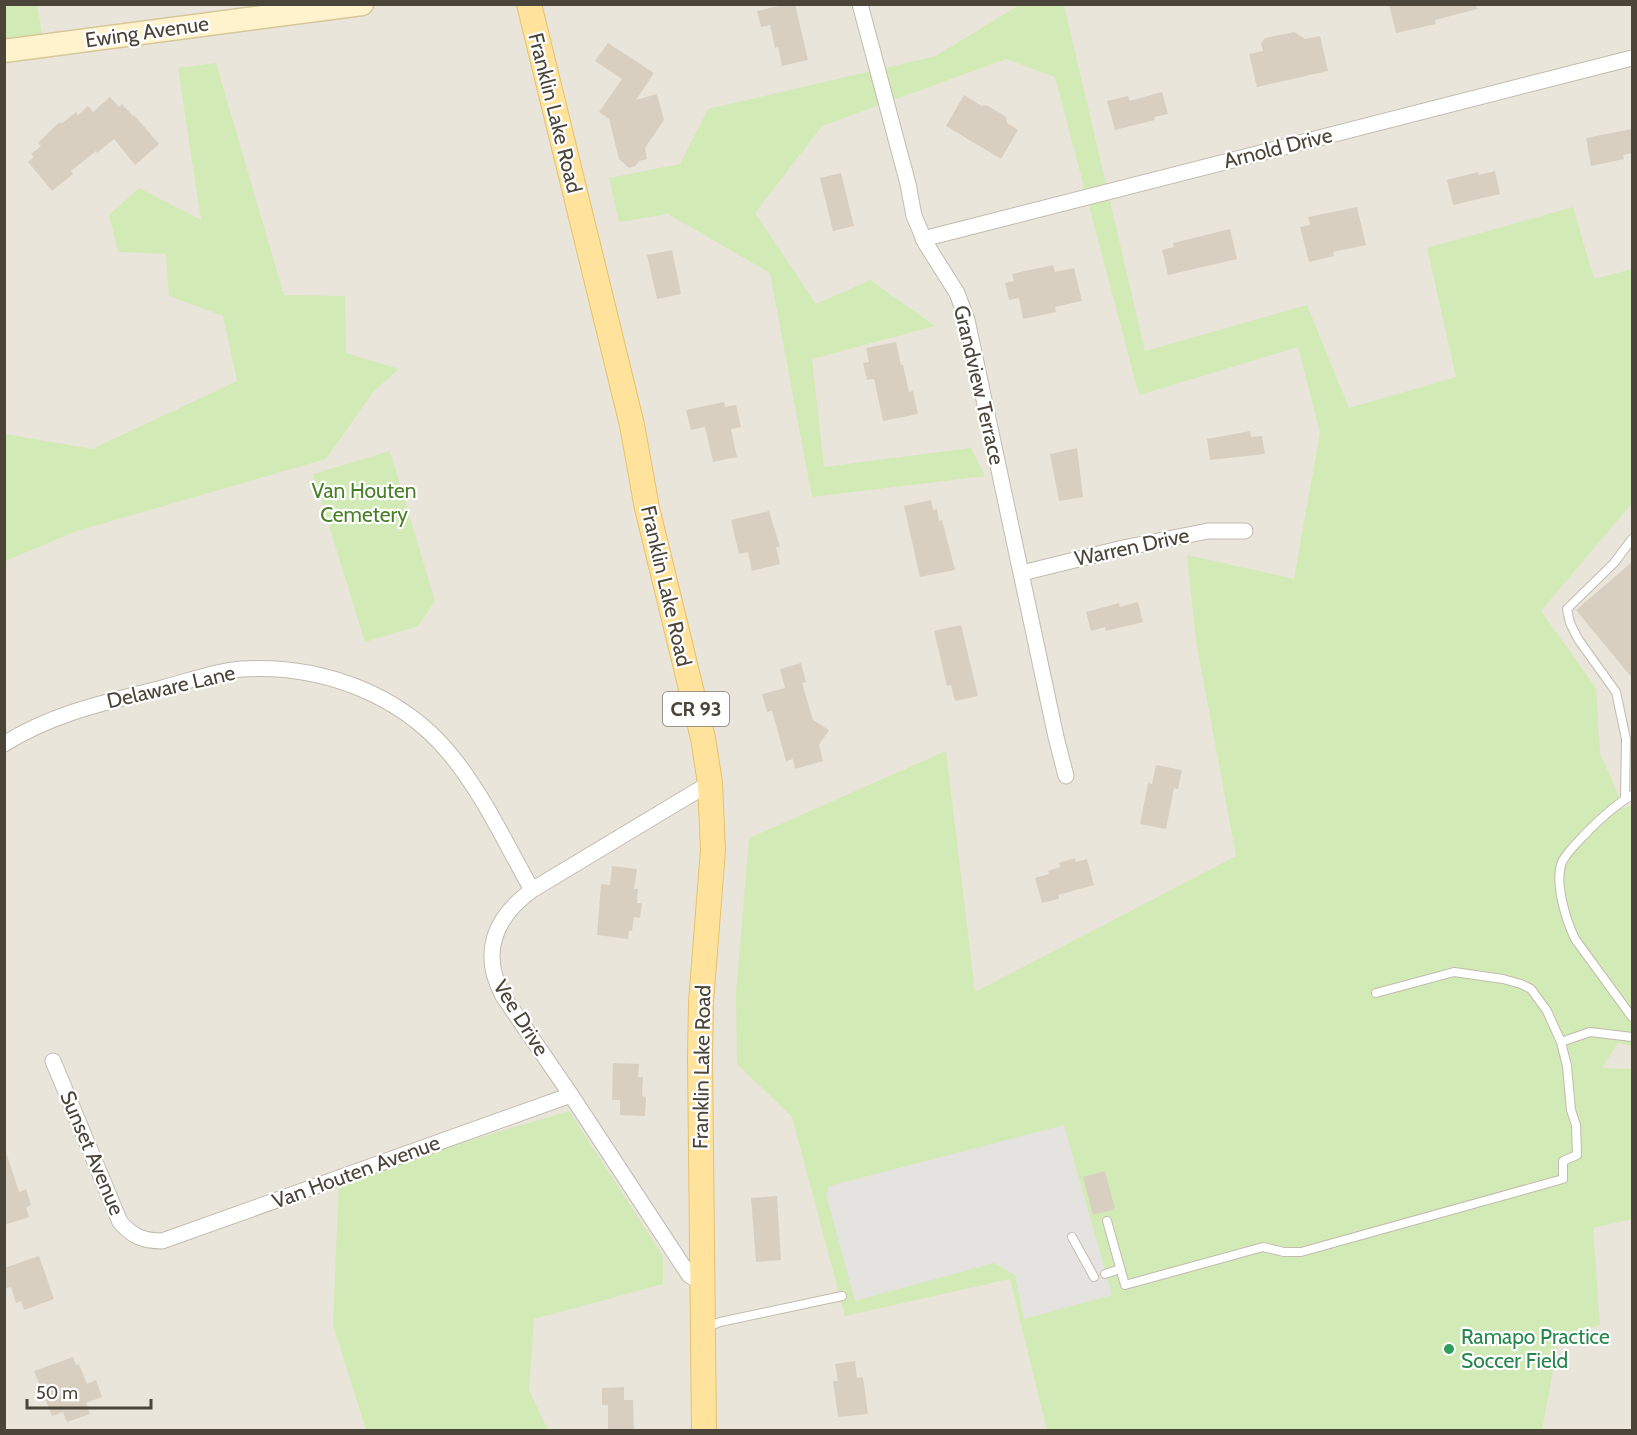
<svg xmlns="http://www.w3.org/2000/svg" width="1637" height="1435" font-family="Cabin,sans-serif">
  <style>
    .residential { fill: #eae5da }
    .green { fill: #d2eab5 }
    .parking { fill: #e5e3e0 }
    .building { fill: #d8cfc1 }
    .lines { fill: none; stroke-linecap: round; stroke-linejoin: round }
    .service-casing { stroke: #c2bbae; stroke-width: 10 }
    .minor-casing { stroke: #c2bbae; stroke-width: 17 }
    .secondary-casing { stroke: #d6c79b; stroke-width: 25 }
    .primary-casing { stroke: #e6c16a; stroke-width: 26 }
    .service { stroke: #fff; stroke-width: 8 }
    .minor { stroke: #fff; stroke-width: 15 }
    .secondary { stroke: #fff3cd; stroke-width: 22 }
    .primary { stroke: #ffe39c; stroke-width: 24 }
    .leisure-dot { fill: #2e9e5b; stroke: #fff; stroke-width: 2 }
    .labels { text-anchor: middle; stroke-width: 4.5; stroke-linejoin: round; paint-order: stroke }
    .shield { fill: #fff; stroke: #817c74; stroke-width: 1.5 }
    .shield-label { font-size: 20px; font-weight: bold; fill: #4b4439 }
    .street-label { font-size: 21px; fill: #4b4439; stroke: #fff }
    .park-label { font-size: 21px; fill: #4a7f2a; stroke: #fff }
    .leisure-label { font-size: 21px; fill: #27864d; stroke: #fff; text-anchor: start }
  </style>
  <rect width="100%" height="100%" fill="#f6f3ec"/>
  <path class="residential" d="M 5,5 L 1632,5 L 1632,1430 L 5,1430 Z"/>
  <path class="green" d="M 5,5 L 37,5 L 42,35 L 5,40 Z
    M 1019,5 L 1064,5 L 1145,351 L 1307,305 L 1349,408 L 1456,377 L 1427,248 L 1573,207 L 1594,279 L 1632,269 L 1632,503 L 1541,611 L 1596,688 L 1600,753 L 1624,808 L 1632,805 L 1632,1046 L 1618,1043 L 1602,1068 L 1632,1069 L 1632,1219 L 1593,1228 L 1600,1325 L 1559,1338 L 1542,1430 L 1047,1430 L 1010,1279 L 845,1316 L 792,1117 L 737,1064 L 736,993 L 749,838 L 946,751 L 975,992 L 1236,856 L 1196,641 L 1187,555 L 1294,579 L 1320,432 L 1298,347 L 1139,395 L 1055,77 L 1006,59 L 822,126 L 755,213 L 816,304 L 870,280 L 935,326 L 812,359 L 824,467 L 971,448 L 985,476 L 812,497 L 770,273 L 668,214 L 619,222 L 609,178 L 680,164 L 708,109 L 936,56 Z
    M 216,63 L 284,295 L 345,296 L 346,353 L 399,369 L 373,392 L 326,459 L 77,531 L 5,561 L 5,434 L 92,449 L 237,381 L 223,316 L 169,296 L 166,254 L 118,252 L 109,215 L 139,188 L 201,220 L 178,68 Z
    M 390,451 L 435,601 L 418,626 L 365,642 L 313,474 Z
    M 569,1111 L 663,1256 L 663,1284 L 534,1319 L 529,1390 L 548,1430 L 366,1430 L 333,1325 L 339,1179 Z"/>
  <path class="parking" d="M 1064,1125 L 1112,1295 L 1024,1319 L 1015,1275 L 994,1263 L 855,1301 L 826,1194 L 829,1186 Z"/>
  <path class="building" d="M 788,4 L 795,4 L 808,60 L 782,66 L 778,47 L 775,48 L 770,25 L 761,27 L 757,11 Z
    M 1389,4 L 1476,4 L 1477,9 L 1435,20 L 1436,24 L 1396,33 Z
    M 1294,32 L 1305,39 L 1320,36 L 1328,71 L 1257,87 L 1249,54 L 1263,51 L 1261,43 L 1265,38 Z
    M 608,43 L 654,73 L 636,100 L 657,94 L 664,120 L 645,148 L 647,159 L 639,161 L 635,166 L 629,168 L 619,159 L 609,119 L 599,112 L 622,79 L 595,61 Z
    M 1162,92 L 1168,114 L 1154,117 L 1155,120 L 1115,130 L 1107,101 L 1128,96 L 1130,101 Z
    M 964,95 L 982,106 L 986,105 L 1000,113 L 1006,117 L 1007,123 L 1018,130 L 1001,159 L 946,126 Z
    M 110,97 L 119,107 L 122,104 L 133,116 L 134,115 L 159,144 L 135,165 L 114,139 L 97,153 L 96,151 L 71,171 L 73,174 L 52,191 L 28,162 L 34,157 L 31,154 L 41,146 L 38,143 L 51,130 L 60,122 L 61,124 L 76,112 L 78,115 L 88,106 L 93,112 Z
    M 1632,129 L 1632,153 L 1623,155 L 1624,159 L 1591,166 L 1586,138 Z
    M 1495,171 L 1500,194 L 1453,205 L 1447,180 L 1478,172 L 1479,175 Z
    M 841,173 L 854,226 L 833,231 L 820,178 Z
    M 1357,207 L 1366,245 L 1333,252 L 1334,256 L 1309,262 L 1300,227 L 1310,225 L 1308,217 Z
    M 1230,229 L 1237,259 L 1168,275 L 1162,250 L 1174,247 L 1173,243 Z
    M 672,250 L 681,294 L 657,299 L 647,255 Z
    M 1053,265 L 1055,272 L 1074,268 L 1082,301 L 1055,307 L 1056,312 L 1023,319 L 1019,298 L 1009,300 L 1005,283 L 1014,281 L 1012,274 Z
    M 896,342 L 901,365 L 903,365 L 909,392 L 913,391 L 918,414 L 883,421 L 874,379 L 867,380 L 863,363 L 869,362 L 866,348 Z
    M 724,402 L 725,407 L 736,405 L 741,427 L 731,429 L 737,457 L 713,462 L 705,427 L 691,430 L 686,410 Z
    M 1250,431 L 1251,437 L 1262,436 L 1265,454 L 1210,460 L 1207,439 Z
    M 1077,448 L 1083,497 L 1059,501 L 1050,454 Z
    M 931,500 L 933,510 L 937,509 L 939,521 L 942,520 L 955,570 L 920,577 L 904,506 Z
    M 769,511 L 780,547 L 776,547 L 780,564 L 752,571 L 748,552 L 739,554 L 731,520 Z
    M 1632,562 L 1632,678 L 1576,610 Z
    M 1138,602 L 1143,622 L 1106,631 L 1105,627 L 1091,631 L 1086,612 L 1119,603 L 1120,607 Z
    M 961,625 L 978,696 L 955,701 L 951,685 L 947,686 L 934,631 Z
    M 801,663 L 806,682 L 802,683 L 813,720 L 829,730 L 819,745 L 823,761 L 795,769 L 793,759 L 786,761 L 772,711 L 767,712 L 762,694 L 785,688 L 780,669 Z
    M 1156,765 L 1182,770 L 1178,789 L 1174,788 L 1166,829 L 1140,824 L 1148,783 L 1152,784 Z
    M 1075,858 L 1076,862 L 1087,859 L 1094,885 L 1058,895 L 1059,899 L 1042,903 L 1035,878 L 1049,874 L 1048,871 L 1060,867 L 1059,863 Z
    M 612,866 L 637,869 L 634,889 L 638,889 L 637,903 L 642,903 L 640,918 L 634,917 L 632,931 L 629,930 L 628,939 L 597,935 L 601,884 L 610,885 Z
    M 613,1063 L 639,1064 L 638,1077 L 643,1077 L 642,1096 L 646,1097 L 645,1116 L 620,1115 L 620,1100 L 612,1100 Z
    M 4,1155 L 7,1155 L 19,1192 L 26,1189 L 31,1205 L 26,1207 L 29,1217 L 4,1225 Z
    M 1105,1171 L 1115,1209 L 1093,1215 L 1083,1177 Z
    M 777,1196 L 781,1260 L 756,1262 L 751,1198 Z
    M 39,1256 L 54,1299 L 24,1310 L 21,1301 L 16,1303 L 11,1287 L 4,1289 L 4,1268 Z
    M 73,1357 L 76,1365 L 79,1364 L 87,1384 L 96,1380 L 102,1397 L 86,1403 L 90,1414 L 67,1422 L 63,1412 L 52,1416 L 34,1371 Z
    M 855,1361 L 857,1378 L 863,1377 L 868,1414 L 838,1417 L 833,1381 L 838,1381 L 835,1364 Z
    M 624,1387 L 624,1400 L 633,1400 L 634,1430 L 608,1431 L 608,1405 L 602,1405 L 602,1388 Z"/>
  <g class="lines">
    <defs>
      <path id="service" d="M 1632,795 C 1615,805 1603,816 1589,830 C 1580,840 1568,850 1562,862 C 1554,883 1566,920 1575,939 L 1632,1017
        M 1625,799 L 1626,739 L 1616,692 L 1578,639 L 1570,623 L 1567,609 L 1614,563 L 1632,539
        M 1561,1042 L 1590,1032 L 1632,1037
        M 1107,1221 L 1125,1285 L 1263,1247 L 1284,1252 L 1301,1252 L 1563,1179 L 1563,1161 L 1577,1155 L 1576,1125 L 1571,1110 L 1567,1066 L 1561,1042 L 1547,1011 L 1531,989 L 1521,984 L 1503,979 L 1454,972 L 1376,993
        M 1072,1237 L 1094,1277
        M 1105,1274 L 1120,1269
        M 707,1327 L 720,1322 L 842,1296"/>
      <path id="minor" d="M 860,4 L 908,184 L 914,216 L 926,244 L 957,293 L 967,320 L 1056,737 L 1066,776
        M 923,239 L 1632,58
        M 1022,573 L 1123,548 L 1208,531 L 1245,531
        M 4,744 C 53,713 107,702 162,688 C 189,681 215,671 242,669 C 319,664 400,693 450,754 C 483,794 506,844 532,890
        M 53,1061 L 120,1222 C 132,1236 143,1241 162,1241 L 571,1095
        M 702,1283 L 689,1275 L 571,1095 L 503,996 C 480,953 494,918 532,890 L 710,783"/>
      <path id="secondary" d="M 4,51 L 362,4"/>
      <path id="primary" d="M 529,4 L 632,425 L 647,508 L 703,738 L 710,783 L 713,850 L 701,1002 L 700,1057 L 704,1430"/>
    </defs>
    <use href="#service" class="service-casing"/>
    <use href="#minor" class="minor-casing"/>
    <use href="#secondary" class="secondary-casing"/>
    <use href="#primary" class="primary-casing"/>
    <use href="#service" class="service"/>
    <use href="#minor" class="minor"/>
    <use href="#secondary" class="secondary"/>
    <use href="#primary" class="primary"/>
  </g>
  <circle class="leisure-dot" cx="1449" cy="1349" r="6"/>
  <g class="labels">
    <rect class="shield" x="663" y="692" width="66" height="34" rx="4.5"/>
    <g class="shield-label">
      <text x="696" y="716">CR 93</text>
    </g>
    <g class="street-label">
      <text transform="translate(147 32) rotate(-8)" y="7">Ewing Avenue</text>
      <text transform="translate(555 113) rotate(76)" y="7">Franklin Lake Road</text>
      <text transform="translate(1278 148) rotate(-14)" y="7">Arnold Drive</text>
      <text transform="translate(979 385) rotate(77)" y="7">Grandview Terrace</text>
      <text transform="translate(1132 547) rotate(-12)" y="7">Warren Drive</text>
      <text transform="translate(666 586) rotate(77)" y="7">Franklin Lake Road</text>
      <text transform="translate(171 687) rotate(-13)" y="7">Delaware Lane</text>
      <text transform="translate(521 1018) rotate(58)" y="7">Vee Drive</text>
      <text transform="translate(702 1067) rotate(-89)" y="7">Franklin Lake Road</text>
      <text transform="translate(92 1153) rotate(67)" y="7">Sunset Avenue</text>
      <text transform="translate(356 1172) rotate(-20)" y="7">Van Houten Avenue</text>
    </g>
    <g class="park-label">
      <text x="364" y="498">Van Houten<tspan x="364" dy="24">Cemetery</tspan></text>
    </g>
    <g class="leisure-label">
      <text x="1461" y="1344">Ramapo Practice<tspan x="1461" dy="24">Soccer Field</tspan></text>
    </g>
  </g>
  <rect width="1637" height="1435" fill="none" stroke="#4b4439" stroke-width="12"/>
  <path d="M27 1399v9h124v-9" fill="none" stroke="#4b4439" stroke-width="3"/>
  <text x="36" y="1399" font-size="18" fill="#4b4439" stroke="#ffffff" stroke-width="4.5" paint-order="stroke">50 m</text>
</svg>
